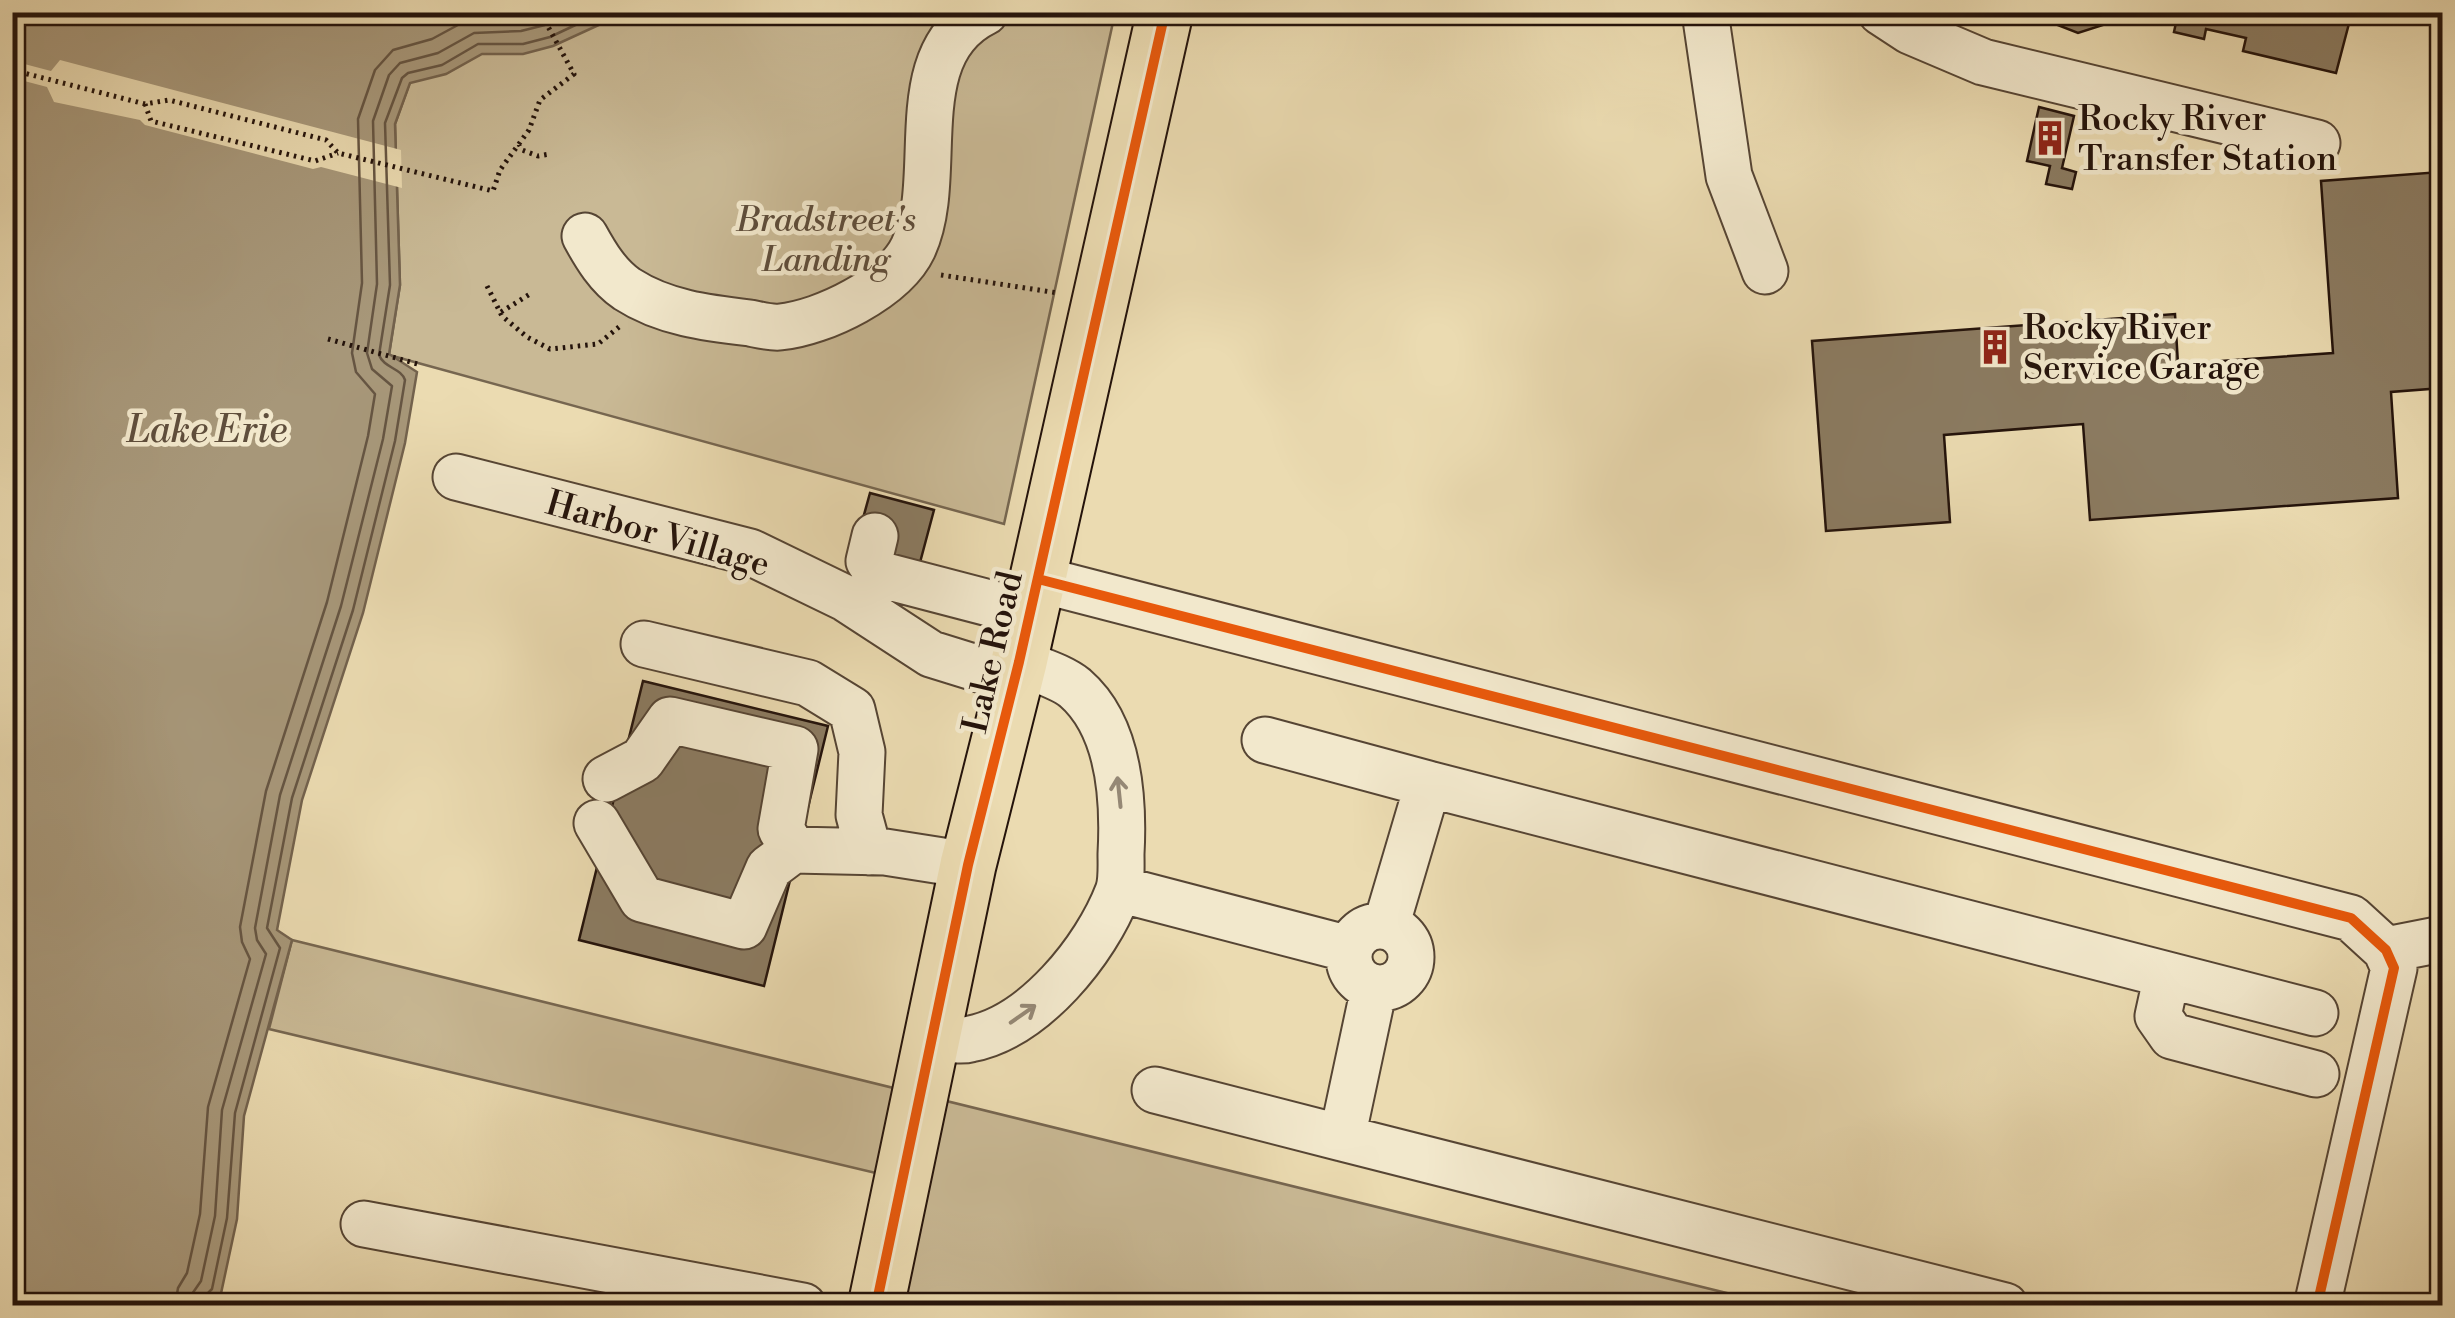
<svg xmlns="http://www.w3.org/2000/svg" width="2455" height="1318" font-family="'Libre Bodoni',serif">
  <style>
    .green { fill: #c9b995; stroke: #766650; stroke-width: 2.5 }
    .water { fill: #a79779; stroke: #73624d; stroke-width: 2.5 }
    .pier { fill: #ebdbb1 }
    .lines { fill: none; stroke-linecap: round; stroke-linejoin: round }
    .shore { stroke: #665542; stroke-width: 2.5 }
    .building { fill: #8b7b61; stroke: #24130b; stroke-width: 2.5 }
    .minor-casing { stroke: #564534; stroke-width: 49 }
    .major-casing { stroke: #24130b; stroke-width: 59 }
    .path { stroke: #24130b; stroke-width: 5; stroke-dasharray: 2.5 5; stroke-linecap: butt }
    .minor { stroke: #f2e8cc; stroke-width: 45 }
    .major { stroke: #ebdbb1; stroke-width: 55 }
    .cycleway-casing { stroke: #f2e8cc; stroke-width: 16 }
    .cycleway { stroke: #e8590c; stroke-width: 10 }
    .oneway { stroke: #958875 }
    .labels { text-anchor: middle; stroke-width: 9; stroke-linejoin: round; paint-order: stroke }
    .poi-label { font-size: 35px; fill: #24130b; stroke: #f2e8cc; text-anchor: start }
    .park-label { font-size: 35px; font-style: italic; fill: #5e4d3b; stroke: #f2e8cc }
    .street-label { font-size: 35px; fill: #24130b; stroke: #f2e8cc }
    .water-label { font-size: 38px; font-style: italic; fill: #5f4e3c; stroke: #f2e8cc }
  </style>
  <rect width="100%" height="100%" fill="#ebdbb1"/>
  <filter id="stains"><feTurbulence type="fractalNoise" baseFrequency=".002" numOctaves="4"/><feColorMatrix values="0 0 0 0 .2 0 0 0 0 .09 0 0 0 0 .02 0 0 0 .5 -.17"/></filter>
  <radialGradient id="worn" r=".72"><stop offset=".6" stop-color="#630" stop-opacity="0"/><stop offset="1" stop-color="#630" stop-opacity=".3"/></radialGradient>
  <path class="green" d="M 647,12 L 1115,13 L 1004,524 L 389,355 L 400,285 L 395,124 L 425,40 L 603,23 Z
    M 292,940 L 1751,1299 L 1749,1306 L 891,1305 L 918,1183 L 269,1029 Z"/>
  <path class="water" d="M 12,13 L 647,13 L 603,23 L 553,46 L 523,54 L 482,54 L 446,74 L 410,83 L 395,124 L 400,285 L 389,354 L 417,372 L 405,443 L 363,613 L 302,800 L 277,930 L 292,940 L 244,1116 L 237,1219 L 220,1298 L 204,1305 L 13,1305 Z"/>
  <path class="pier" d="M 60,60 L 401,150 L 402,188 L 321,167 L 313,169 L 145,125 L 140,120 L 54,102 L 47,87 L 13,78 L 13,61 L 51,71 Z"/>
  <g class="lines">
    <path class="shore" d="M 175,1306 L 178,1288 L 187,1273 L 200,1214 L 208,1107 L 250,959 L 242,942 L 240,927 L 266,791 L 327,602 L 368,436 L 375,394 L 356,372 L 352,353 L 362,283 L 358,119 L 375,70 L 393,50 L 432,39 L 469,19 L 518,17 L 534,12
      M 190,1306 L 192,1294 L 201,1281 L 215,1216 L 222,1110 L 266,954 L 257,940 L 255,928 L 280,795 L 341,606 L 383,439 L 392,386 L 372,369 L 367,353 L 377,284 L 373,121 L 389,75 L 400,63 L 438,53 L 474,33 L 521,31 L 545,25 L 570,12
      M 203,1306 L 204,1297 L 212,1289 L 227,1218 L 235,1113 L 280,948 L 267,928 L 292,798 L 353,610 L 395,441 L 405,380 C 401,368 384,368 379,355 L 390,285 L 385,123 L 402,78 L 408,73 L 442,65 L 478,44 L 523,44 L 550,37 L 603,12"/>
  </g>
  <path class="building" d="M 2113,12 L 2103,25 L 2078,33 L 2055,24 L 2046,12 Z
    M 2155,12 L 2352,12 L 2336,73 L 2243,51 L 2246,38 L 2206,29 L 2204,39 L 2174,32 L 2177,18 Z
    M 2039,107 L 2074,116 L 2062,168 L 2076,172 L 2072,189 L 2046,184 L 2050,166 L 2027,161 Z
    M 2440,172 L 2442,388 L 2391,392 L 2398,498 L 2090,520 L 2083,424 L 1944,435 L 1950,522 L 1826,531 L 1812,341 L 2175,314 L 2178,364 L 2333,353 L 2321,181 Z
    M 870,493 L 934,510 L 918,570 L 878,559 L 862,522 Z
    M 643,681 L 828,726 L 764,986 L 579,940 Z"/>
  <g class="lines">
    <defs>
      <path id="minor" d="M 1705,12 L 1729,176 L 1765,271
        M 1881,12 L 1910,31 L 1983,62 L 2317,143
        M 585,236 C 596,256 608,276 627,289 C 664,313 707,318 750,323 C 760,325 771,328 780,327 C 823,323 894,288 913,248 C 947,177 899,54 985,12
        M 456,477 L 750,552 L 845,598 L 931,654 L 1015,680
        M 875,536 L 869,561 L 878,574 L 1031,614
        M 1038,579 L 2351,918 L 2386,950 L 2394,968 L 2317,1306
        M 644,644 L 808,683 L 852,710 L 862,752 L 859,815 L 869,852
        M 1265,740 L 1428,784
        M 606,779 L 642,760 L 670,720 L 795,749 L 781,829 L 793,850
        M 597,823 L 642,899 L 744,926 L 769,868 L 793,850 L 885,852 L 968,865
        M 1119,889 L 1349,949
        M1349 957a31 31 0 1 1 62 0a31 31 0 1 1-62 0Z
        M 1386,926 L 1428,784 L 2315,1013
        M 2386,950 L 2442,939
        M 2167,975 L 2158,1016 L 2172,1036 L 2316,1074
        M 1374,988 L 1342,1138 L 2005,1306
        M 932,1036 C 944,1038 959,1042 970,1039 C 1034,1027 1096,950 1118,892 C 1122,881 1121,866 1121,854 C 1124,799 1120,727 1075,688 C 1060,676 1037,670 1019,662
        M 1155,1090 L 1342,1138
        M 364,1224 L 803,1306"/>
      <path id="major" d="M 876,1306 L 968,865 L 1019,662 L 1165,12"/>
    </defs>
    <use href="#minor" class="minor-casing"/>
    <use href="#major" class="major-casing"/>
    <path class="path" d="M 12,70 L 145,104 L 169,100 L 326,140 L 338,153 L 493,191 L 500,170 L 529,130 L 540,100 L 574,74 L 540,12
      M 145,104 L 151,121 L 315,161 L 338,153
      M 519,144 L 522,150 L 538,156 L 550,154
      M 941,275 L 1058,293
      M 487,286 L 502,316 L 527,337 L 550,349 L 598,344 L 619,327
      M 501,312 L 530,294
      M 328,339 L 421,365"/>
    <use href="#minor" class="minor"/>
    <use href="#major" class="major"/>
    <defs>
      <path id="cycleway" d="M 1038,579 L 2351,918 L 2386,950 L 2394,968 L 2317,1306
        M 876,1306 L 968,865 L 1019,662 L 1165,12"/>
    </defs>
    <use href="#cycleway" class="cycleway-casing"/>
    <use href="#cycleway" class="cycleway"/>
  </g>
  <defs><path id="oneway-shaft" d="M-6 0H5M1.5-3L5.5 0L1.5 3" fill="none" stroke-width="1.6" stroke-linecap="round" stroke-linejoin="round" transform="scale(2.5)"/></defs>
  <g class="oneway">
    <use href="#oneway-shaft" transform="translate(1119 792) rotate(-96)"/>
    <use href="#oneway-shaft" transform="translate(1023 1014) rotate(-35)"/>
  </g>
  <defs>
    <symbol id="building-bare" viewBox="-9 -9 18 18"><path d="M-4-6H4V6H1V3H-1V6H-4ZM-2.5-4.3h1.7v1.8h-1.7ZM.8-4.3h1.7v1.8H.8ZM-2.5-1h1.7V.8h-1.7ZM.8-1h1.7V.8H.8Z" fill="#8f2418" stroke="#f2e8cc" stroke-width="2.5" paint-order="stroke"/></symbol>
  </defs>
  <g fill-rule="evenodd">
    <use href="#building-bare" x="2025" y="113" width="50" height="50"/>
    <use href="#building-bare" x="1970" y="322" width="50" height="50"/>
  </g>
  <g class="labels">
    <g class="poi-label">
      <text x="2078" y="130">Rocky River<tspan x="2078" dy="40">Transfer Station</tspan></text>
      <text x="2023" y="339">Rocky River<tspan x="2023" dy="40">Service Garage</tspan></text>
    </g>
    <g class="park-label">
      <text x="826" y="231">Bradstreet's<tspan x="826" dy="40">Landing</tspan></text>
    </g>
    <g class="street-label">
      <text transform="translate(658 533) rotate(16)" y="12">Harbor Village</text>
      <text transform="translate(992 652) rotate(-77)" y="12">Lake Road</text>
    </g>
    <g class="water-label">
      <text x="207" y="442">Lake Erie</text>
    </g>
  </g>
  <rect width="2455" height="1318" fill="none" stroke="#ebdbb1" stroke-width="50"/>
  <rect x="15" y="15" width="2425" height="1288" fill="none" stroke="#24130b" stroke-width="5"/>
  <rect x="25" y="25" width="2405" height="1268" fill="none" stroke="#24130b" stroke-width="2.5"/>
  <rect width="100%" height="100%" filter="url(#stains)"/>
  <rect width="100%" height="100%" fill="url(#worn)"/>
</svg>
